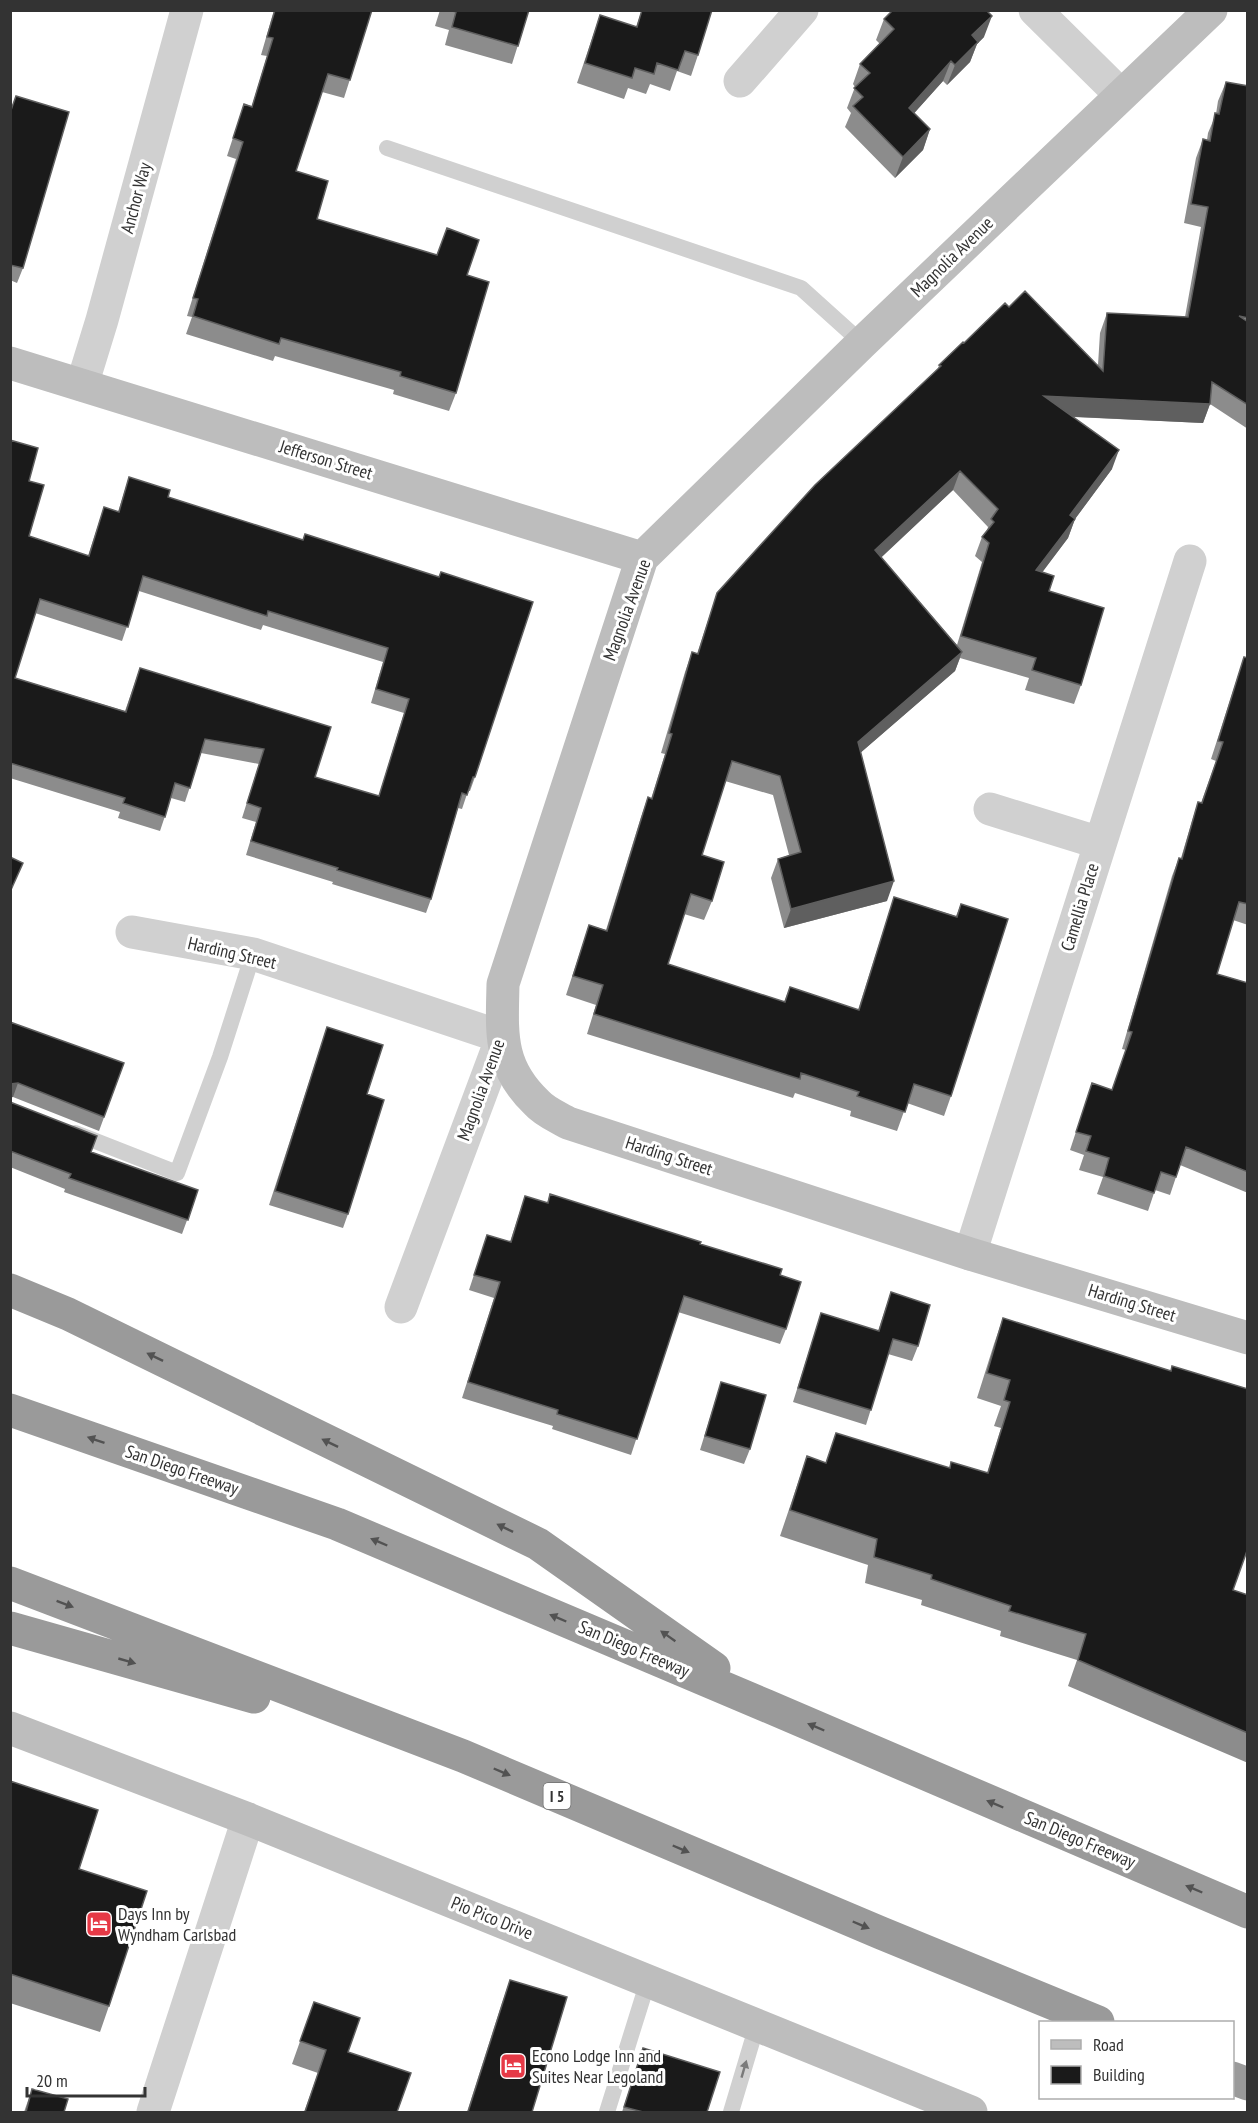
<svg xmlns="http://www.w3.org/2000/svg" width="1258" height="2123" font-family="'PT Sans Narrow',sans-serif">
  <style>
    .lines { fill: none; stroke-linecap: round; stroke-linejoin: round }
    .lane { stroke: #d0d0d0; stroke-width: 16 }
    .street { stroke: #d0d0d0; stroke-width: 33 }
    .secondary { stroke: #bdbdbd; stroke-width: 33 }
    .highway { stroke: #9a9a9a; stroke-width: 33 }
    .wall { fill: #8c8c8c; fill-rule: evenodd }
    .shaded-wall { fill: #5f5f5f }
    .building { fill: #1a1a1a; stroke: #5f5f5f; stroke-width: 1.5; fill-rule: evenodd }
    .oneway { fill: #525252 }
    .oneway2 { fill: #7a7a7a }
    .labels { text-anchor: middle; stroke-width: 6; stroke-linejoin: round; paint-order: stroke }
    .shield { fill: #fff; stroke: #707070; stroke-width: 1.5 }
    .shield-label { font-size: 16px; font-weight: bold; fill: #333 }
    .street-label { font-size: 18px; fill: #333; stroke: #fff }
    .poi-label { font-size: 18px; fill: #333; stroke: #fff; text-anchor: start }
  </style>
  <rect width="100%" height="100%" fill="#fff"/>
  <g class="lines">
    <path class="lane" d="M 387,148 L 801,288 L 862,343
      M 75,1133 L 177,1173 L 220,1057 L 253,954
      M 607,2112 L 648,1981
      M 731,2112 L 757,2025"/>
    <path class="street" d="M 1035,10 L 1121,95
      M 740,81 L 802,10
      M 82,385 L 102,320 L 187,10
      M 990,809 L 1100,843
      M 132,932 L 253,954 L 502,1037 L 401,1307
      M 970,1254 L 1190,561
      M 153,2112 L 248,1819"/>
    <path class="secondary" d="M 1211,10 L 862,343 L 642,558 L 503,984 C 502,1033 498,1066 537,1103 C 545,1112 558,1117 568,1123 L 970,1254 L 1248,1338
      M 10,363 L 642,558
      M 10,1728 L 248,1819 L 971,2112"/>
    <path class="highway" d="M 10,1290 L 68,1314 L 538,1544 L 714,1668
      M 10,1410 L 337,1524 L 767,1706 L 1248,1912
      M 10,1583 L 463,1756 L 881,1933 L 1098,2022
      M 10,1628 L 254,1697
      M 1232,2078 L 1248,2084"/>
  </g>
  <path class="wall" d="M 274,10 L 372,10 L 344,98 L 322,92 L 296,171 L 317,219 L 467,275 L 456,393 L 449,411 L 393,394 L 394,390 L 275,356 L 273,361 L 186,334 L 192,317 L 187,316 L 236,159 L 227,156 L 244,104 L 252,106 L 267,56 L 261,55 Z
    M 440,10 L 529,10 L 512,64 L 445,45 L 449,30 L 435,26 Z
    M 642,10 L 698,55 L 691,76 L 677,71 L 670,91 L 650,84 L 646,94 L 628,88 L 624,99 L 577,83 L 600,15 L 636,27 Z
    M 884,19 L 984,37 L 977,44 L 970,62 L 947,85 L 943,81 L 914,113 L 930,129 L 923,150 L 895,178 L 845,127 L 851,113 L 847,108 L 855,87 L 853,84 L 860,64 L 880,44 L 876,40 Z
    M 1226,82 L 1248,86 L 1248,429 L 1210,404 L 1203,423 L 1074,417 L 1112,469 L 1075,519 L 1068,538 L 1042,572 L 1081,685 L 1074,704 L 1025,690 L 1029,678 L 960,658 L 955,671 L 860,753 L 887,901 L 784,928 L 771,878 L 778,859 L 789,855 L 773,795 L 725,781 L 702,855 L 712,901 L 704,920 L 684,914 L 668,964 L 784,1002 L 790,987 L 858,1010 L 894,897 L 956,916 L 961,904 L 951,1096 L 944,1116 L 907,1103 L 897,1131 L 850,1116 L 851,1111 L 795,1093 L 793,1098 L 587,1034 L 596,1005 L 566,995 L 589,925 L 606,930 L 641,817 L 648,797 L 651,799 L 665,754 L 661,753 L 685,672 L 692,652 L 697,654 L 717,593 L 938,369 L 939,365 L 1009,307 L 1098,365 L 1100,333 L 1107,313 L 1185,317 L 1201,227 L 1184,223 L 1196,158 L 1203,139 L 1207,140 L 1208,133 L 1216,114 L 1218,101 ZM 953,490 L 988,527 L 987,531 L 982,537 L 975,556 L 982,562 L 957,645 L 881,557 Z
    M 16,96 L 23,268 L 17,283 L 10,280 L 10,111 Z
    M 10,440 L 29,481 L 29,536 L 88,556 L 104,507 L 118,512 L 129,477 L 168,497 L 303,540 L 439,577 L 475,777 L 470,791 L 468,791 L 462,809 L 458,808 L 431,899 L 426,913 L 332,884 L 333,882 L 246,855 L 256,822 L 242,818 L 259,764 L 201,753 L 185,802 L 171,798 L 160,831 L 118,818 L 120,812 L 10,778 ZM 139,591 L 261,630 L 263,625 L 383,662 L 371,703 L 404,713 L 379,796 L 315,777 L 140,668 L 125,711 L 15,678 L 35,613 L 122,641 Z
    M 1244,657 L 1248,658 L 1248,925 L 1233,920 L 1217,974 L 1248,983 L 1248,1193 L 1180,1165 L 1170,1195 L 1155,1190 L 1148,1211 L 1097,1194 L 1103,1177 L 1079,1170 L 1084,1155 L 1070,1150 L 1092,1083 L 1112,1090 L 1126,1050 L 1122,1049 L 1172,876 L 1179,858 L 1181,858 L 1192,821 L 1198,802 L 1201,803 L 1216,761 L 1211,759 Z
    M 10,1022 L 124,1063 L 99,1131 L 13,1097 Z
    M 327,1027 L 367,1094 L 348,1214 L 343,1228 L 269,1205 Z
    M 10,1102 L 91,1152 L 198,1190 L 182,1234 L 64,1192 L 65,1189 L 10,1167 Z
    M 550,1194 L 700,1244 L 780,1275 L 786,1329 L 780,1344 L 678,1312 L 631,1455 L 552,1429 L 553,1426 L 462,1398 L 494,1298 L 469,1290 L 487,1235 L 510,1242 L 525,1196 L 547,1203 Z
    M 891,1292 L 918,1346 L 912,1361 L 888,1354 L 866,1425 L 793,1402 L 821,1313 L 878,1331 Z
    M 1003,1318 L 1171,1371 L 1248,1389 L 1248,1551 L 1246,1551 L 1233,1590 L 1248,1595 L 1248,1763 L 1068,1686 L 1077,1660 L 1000,1636 L 1001,1631 L 921,1605 L 922,1600 L 865,1583 L 868,1565 L 780,1536 L 807,1456 L 826,1463 L 836,1433 L 949,1468 L 951,1462 L 987,1473 L 1001,1428 L 994,1426 L 1001,1406 L 977,1398 L 994,1344 Z
    M 721,1382 L 750,1449 L 744,1464 L 700,1450 Z
    M 10,1781 L 79,1869 L 109,2006 L 100,2032 L 10,2003 Z
    M 510,1980 L 532,2112 L 467,2112 L 502,2003 Z
    M 314,2002 L 348,2052 L 397,2112 L 304,2112 L 318,2073 L 292,2064 Z
    M 643,2048 L 707,2112 L 622,2112 Z
    M 32,2089 L 64,2112 L 24,2112 Z"/>
  <path class="shaded-wall" d="M 992,16 L 984,37 L 977,44 L 970,62 L 947,85 L 955,65 L 972,35 Z
    M 951,61 L 943,81 L 901,128 L 909,108 Z
    M 930,129 L 923,150 L 895,178 L 903,157 Z
    M 1044,396 L 1210,404 L 1203,423 L 1037,415 Z
    M 1119,450 L 1112,469 L 1075,519 L 1068,538 L 1029,590 L 1036,570 L 1070,515 Z
    M 960,471 L 953,490 L 868,570 L 875,550 Z
    M 962,652 L 955,671 L 851,761 L 858,742 Z
    M 894,881 L 887,901 L 784,928 L 791,909 Z
    M 18,1083 L 13,1097 L 10,1098 L 10,1084 Z"/>
  <path class="building" d="M 275,10 L 372,10 L 350,80 L 328,74 L 296,171 L 328,181 L 317,219 L 437,255 L 447,228 L 479,240 L 467,275 L 489,282 L 456,393 L 400,376 L 401,372 L 281,338 L 279,344 L 193,316 L 198,299 L 193,298 L 243,142 L 233,138 L 244,104 L 252,107 L 273,38 L 267,37 Z
    M 449,10 L 529,10 L 518,46 L 452,27 L 456,12 Z
    M 642,10 L 712,10 L 698,55 L 685,51 L 678,70 L 657,63 L 654,74 L 635,68 L 632,78 L 585,63 L 600,15 L 637,27 Z
    M 893,10 L 986,10 L 992,16 L 972,35 L 978,42 L 955,65 L 951,61 L 909,108 L 930,129 L 903,157 L 853,106 L 863,97 L 854,88 L 870,73 L 860,64 L 894,29 L 884,19 Z
    M 1226,82 L 1248,86 L 1248,318 L 1239,316 L 1248,322 L 1248,405 L 1212,382 L 1210,404 L 1044,396 L 1119,450 L 1070,515 L 1075,519 L 1036,570 L 1054,576 L 1049,591 L 1104,608 L 1081,685 L 1032,670 L 1036,658 L 961,636 L 989,543 L 982,537 L 994,522 L 991,519 L 998,509 L 960,471 L 875,550 L 962,652 L 858,742 L 894,881 L 791,909 L 778,859 L 801,852 L 780,776 L 732,761 L 702,855 L 724,862 L 712,901 L 691,894 L 668,964 L 785,1002 L 790,987 L 859,1010 L 894,897 L 957,917 L 961,904 L 1008,919 L 951,1096 L 914,1084 L 905,1112 L 857,1096 L 859,1092 L 801,1073 L 800,1079 L 594,1014 L 603,985 L 573,976 L 589,925 L 607,931 L 648,797 L 652,799 L 672,734 L 669,733 L 692,652 L 698,654 L 717,593 L 815,485 L 941,366 L 939,365 L 963,342 L 964,343 L 1005,303 L 1009,307 L 1025,291 L 1103,371 L 1107,313 L 1188,317 L 1208,207 L 1191,204 L 1203,139 L 1210,141 L 1215,113 L 1219,114 Z
    M 16,96 L 69,112 L 23,268 L 10,265 L 10,113 Z
    M 10,440 L 38,448 L 29,481 L 44,485 L 29,536 L 89,556 L 104,507 L 119,512 L 129,477 L 170,490 L 168,497 L 303,540 L 305,534 L 439,577 L 441,572 L 533,602 L 475,777 L 473,777 L 467,795 L 462,793 L 431,899 L 337,870 L 338,868 L 251,841 L 261,808 L 247,803 L 264,749 L 205,739 L 190,788 L 175,783 L 165,817 L 123,803 L 125,798 L 10,763 ZM 143,576 L 267,616 L 268,611 L 388,648 L 376,689 L 409,699 L 379,796 L 315,777 L 331,727 L 140,668 L 126,712 L 15,678 L 40,599 L 128,627 Z
    M 1244,657 L 1248,658 L 1248,904 L 1239,902 L 1217,974 L 1248,983 L 1248,1172 L 1186,1147 L 1176,1177 L 1161,1172 L 1154,1193 L 1104,1176 L 1109,1158 L 1086,1151 L 1091,1136 L 1076,1132 L 1092,1083 L 1112,1090 L 1132,1032 L 1128,1031 L 1179,858 L 1182,859 L 1198,802 L 1202,803 L 1223,742 L 1218,741 Z
    M 10,857 L 23,863 L 10,892 Z
    M 10,1022 L 124,1063 L 104,1117 L 18,1083 L 10,1084 Z
    M 327,1027 L 383,1045 L 367,1094 L 384,1100 L 348,1214 L 275,1191 Z
    M 10,1102 L 97,1136 L 91,1152 L 198,1190 L 188,1220 L 69,1178 L 71,1174 L 10,1151 Z
    M 550,1194 L 701,1242 L 700,1244 L 782,1269 L 780,1275 L 801,1282 L 786,1329 L 684,1296 L 637,1439 L 557,1414 L 558,1410 L 468,1382 L 500,1282 L 474,1275 L 487,1235 L 511,1242 L 525,1196 L 548,1203 Z
    M 891,1292 L 930,1305 L 918,1346 L 893,1339 L 871,1410 L 798,1388 L 821,1313 L 879,1331 Z
    M 1003,1318 L 1171,1371 L 1172,1366 L 1248,1389 L 1248,1548 L 1233,1590 L 1248,1595 L 1248,1733 L 1078,1660 L 1086,1634 L 1009,1611 L 1011,1606 L 931,1579 L 932,1575 L 874,1557 L 877,1539 L 790,1510 L 807,1456 L 826,1463 L 836,1433 L 950,1468 L 951,1462 L 988,1473 L 1010,1402 L 1004,1400 L 1010,1380 L 987,1373 Z
    M 721,1382 L 766,1395 L 750,1449 L 705,1436 Z
    M 10,1781 L 98,1810 L 79,1869 L 147,1891 L 109,2006 L 10,1974 Z
    M 510,1980 L 567,1997 L 532,2112 L 468,2112 Z
    M 314,2002 L 360,2018 L 348,2052 L 411,2073 L 397,2112 L 305,2112 L 326,2050 L 300,2041 Z
    M 643,2048 L 720,2072 L 707,2112 L 643,2112 L 624,2107 Z
    M 32,2089 L 68,2099 L 64,2112 L 26,2112 Z"/>
  <defs><path id="oneway-solid" d="M-6-.8H1V-3.2L6.5 0L1 3.2V.8H-6Z" transform="scale(1.5)"/></defs>
  <g class="oneway">
    <use href="#oneway-solid" transform="translate(155 1357) rotate(-154)"/>
    <use href="#oneway-solid" transform="translate(96 1440) rotate(-161)"/>
    <use href="#oneway-solid" transform="translate(330 1443) rotate(-154)"/>
    <use href="#oneway-solid" transform="translate(505 1528) rotate(-154)"/>
    <use href="#oneway-solid" transform="translate(379 1542) rotate(-157)"/>
    <use href="#oneway-solid" transform="translate(65 1604) rotate(21)"/>
    <use href="#oneway-solid" transform="translate(558 1618) rotate(-157)"/>
    <use href="#oneway-solid" transform="translate(668 1636) rotate(-145)"/>
    <use href="#oneway-solid" transform="translate(127 1661) rotate(16)"/>
    <use href="#oneway-solid" transform="translate(816 1727) rotate(-157)"/>
    <use href="#oneway-solid" transform="translate(502 1772) rotate(23)"/>
    <use href="#oneway-solid" transform="translate(995 1804) rotate(-157)"/>
    <use href="#oneway-solid" transform="translate(681 1849) rotate(23)"/>
    <use href="#oneway-solid" transform="translate(1194 1889) rotate(-157)"/>
    <use href="#oneway-solid" transform="translate(861 1925) rotate(23)"/>
  </g>
  <use class="oneway2" href="#oneway-solid" transform="translate(744 2069) rotate(-74)"/>
  <defs>
    <symbol id="hotel-square" viewBox="-11 -11 22 22"><rect x="-9" y="-9" width="18" height="18" rx="4" fill="#e63946" stroke="#fff"/><path d="M-6-4.5h1.5V1H6V5H4.5V3h-9V5H-6ZM-4 0a1.8 1.8 0 1 1 3.6 0ZM.5 0V-2.5h3Q6-2.5 6 0Z" fill="#fff"/></symbol>
  </defs>
  <g fill-rule="evenodd">
    <use href="#hotel-square" x="84" y="1909" width="30" height="30"/>
    <use href="#hotel-square" x="498" y="2051" width="30" height="30"/>
  </g>
  <g class="labels">
    <rect class="shield" x="543.5" y="1783" width="27" height="26" rx="4.5"/>
    <g class="shield-label">
      <text x="557" y="1802">I 5</text>
    </g>
    <g class="street-label">
      <text transform="translate(136 198) rotate(-75)" y="6">Anchor Way</text>
      <text transform="translate(952 257) rotate(-44)" y="6">Magnolia Avenue</text>
      <text transform="translate(326 460) rotate(17)" y="6">Jefferson Street</text>
      <text transform="translate(627 610) rotate(-70)" y="6">Magnolia Avenue</text>
      <text transform="translate(1080 907) rotate(-73)" y="6">Camellia Place</text>
      <text transform="translate(232 953) rotate(13)" y="6">Harding Street</text>
      <text transform="translate(481 1090) rotate(-70)" y="6">Magnolia Avenue</text>
      <text transform="translate(669 1156) rotate(18)" y="6">Harding Street</text>
      <text transform="translate(1132 1303) rotate(17)" y="6">Harding Street</text>
      <text transform="translate(182 1470) rotate(19)" y="6">San Diego Freeway</text>
      <text transform="translate(634 1649) rotate(23)" y="6">San Diego Freeway</text>
      <text transform="translate(1080 1840) rotate(23)" y="6">San Diego Freeway</text>
      <text transform="translate(492 1918) rotate(22)" y="6">Pio Pico Drive</text>
    </g>
    <g class="poi-label">
      <text x="118" y="1920">Days Inn by<tspan x="118" dy="21">Wyndham Carlsbad</tspan></text>
      <text x="532" y="2062">Econo Lodge Inn and<tspan x="532" dy="21">Suites Near Legoland</tspan></text>
    </g>
  </g>
  <rect width="1258" height="2123" fill="none" stroke="#333333" stroke-width="24"/>
  <rect x="1039" y="2021" width="195" height="78" fill="#ffffff" stroke="#adadad" stroke-width="1.5"/>
  <rect x="1051" y="2040" width="30" height="9" fill="#bdbdbd" stroke="#adadad" stroke-width="1.5"/>
  <text x="1093" y="2051" font-size="18" fill="#333333">Road</text>
  <rect x="1051" y="2066" width="30" height="18" fill="#1a1a1a" stroke="#adadad" stroke-width="1.5"/>
  <text x="1093" y="2081" font-size="18" fill="#333333">Building</text>
  <path d="M27 2087v9h118v-9" fill="none" stroke="#333333" stroke-width="3"/>
  <text x="36" y="2087" font-size="18" fill="#333333" stroke="#ffffff" stroke-width="4.5" paint-order="stroke">20 m</text>
</svg>
